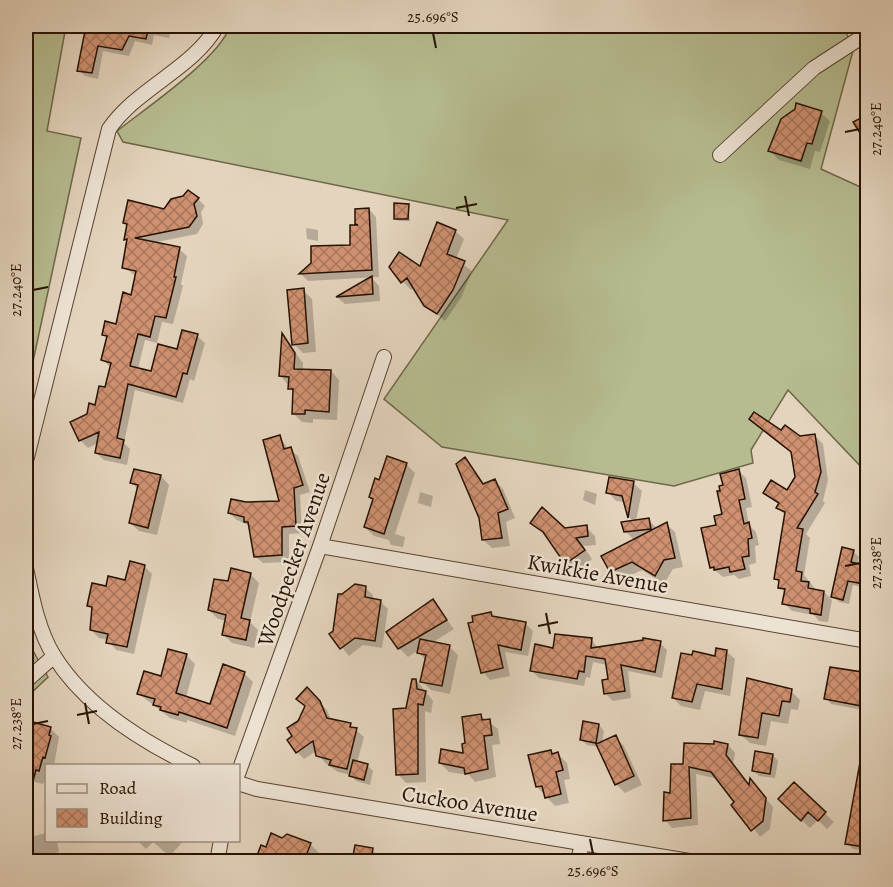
<svg xmlns="http://www.w3.org/2000/svg" width="893" height="887" font-family="Alegreya,serif">
  <style>
    .grass { fill: #b6bc90; stroke: #6e6749; stroke-width: 1.5 }
    .shadow { fill: #0003 }
    .building { fill: url(#building-cross-hatch); stroke: #271202; stroke-width: 1.5 }
    .lines { fill: none; stroke-linecap: round; stroke-linejoin: round }
    .minor-casing { stroke: #564231; stroke-width: 16 }
    .minor { stroke: #ede3d4; stroke-width: 14 }
    .ticks { fill: none; stroke: #271202; stroke-width: 2 }
    .labels { text-anchor: middle; stroke-width: 5; stroke-linejoin: round; paint-order: stroke }
    .street-label { font-size: 22px; fill: #271202; stroke: #ede3d4 }
    .neatline { fill: none; stroke: #271202; stroke-width: 2 }
    .ticks-label { font-size: 15px; text-anchor: middle; fill: #271202 }
  </style>
  <defs>
    <pattern id="building-cross-hatch" width="8" height="8" patternUnits="userSpaceOnUse" patternTransform="scale(1.5)"><rect width="8" height="8" fill="#cf9171"/><path d="M0 0l8 8M0 8l8-8" fill="none" stroke="#a8755b"/></pattern>
  </defs>
  <rect width="100%" height="100%" fill="#e4d4bd"/>
  <filter id="stains"><feTurbulence type="fractalNoise" baseFrequency=".00333" numOctaves="4"/><feColorMatrix values="0 0 0 0 .2 0 0 0 0 .09 0 0 0 0 .02 0 0 0 .5 -.17"/></filter>
  <radialGradient id="worn" r=".72"><stop offset=".6" stop-color="#630" stop-opacity="0"/><stop offset="1" stop-color="#630" stop-opacity=".3"/></radialGradient>
  <path class="grass" d="M 26,26 L 66,26 L 47,131 L 81,138 L 26,394 Z
    M 230,26 L 842,26 L 854,47 L 821,169 L 867,190 L 867,473 L 788,390 L 751,450 L 753,463 L 674,486 L 442,447 L 384,399 L 508,220 L 123,142 L 117,131 C 146,108 219,59 230,26 Z
    M 26,625 L 32,649 L 48,677 L 26,698 Z"/>
  <path class="shadow" d="M 88,26 L 172,26 L 169,38 L 154,35 L 152,45 L 135,41 L 129,56 L 103,51 L 98,79 L 85,76 L 79,70 Z
    M 796,110 L 821,113 L 830,121 L 820,152 L 815,151 L 810,169 L 779,160 L 770,151 L 786,115 Z
    M 198,199 L 205,206 L 201,212 L 203,224 L 197,234 L 152,243 L 179,249 L 187,256 L 181,284 L 183,286 L 173,324 L 162,322 L 157,343 L 145,340 L 138,369 L 152,373 L 197,336 L 205,343 L 194,381 L 190,379 L 183,403 L 135,390 L 124,443 L 130,449 L 127,465 L 104,460 L 96,453 L 98,443 L 88,448 L 80,440 L 88,415 L 106,389 L 110,367 L 103,360 L 108,339 L 103,334 L 117,326 L 132,296 L 136,276 L 123,267 L 128,242 L 125,239 L 128,226 L 124,222 Z
    M 408,205 L 410,221 L 398,221 L 395,218 Z
    M 369,209 L 376,217 L 379,277 L 308,281 L 301,274 L 313,263 L 352,246 Z
    M 306,228 L 318,230 L 318,241 L 307,239 Z
    M 455,231 L 464,239 L 456,259 L 472,271 L 461,298 L 445,321 L 426,305 L 414,287 L 411,290 L 391,269 L 420,269 Z
    M 372,278 L 379,286 L 380,301 L 345,304 L 338,298 Z
    M 303,290 L 312,299 L 316,352 L 303,353 L 294,344 Z
    M 283,336 L 303,363 L 303,370 L 331,371 L 339,380 L 337,420 L 313,419 L 313,423 L 302,422 L 293,413 L 294,393 L 281,376 Z
    M 782,432 L 800,438 L 815,436 L 823,444 L 828,480 L 823,501 L 825,503 L 806,534 L 810,538 L 804,575 L 817,591 L 824,592 L 832,600 L 828,622 L 819,621 L 814,615 L 792,611 L 784,603 L 785,594 L 776,578 L 786,516 L 778,508 L 780,505 L 765,493 L 788,492 L 797,477 L 793,453 Z
    M 279,436 L 288,449 L 298,456 L 310,492 L 300,495 L 302,533 L 289,534 L 289,562 L 263,563 L 255,556 L 250,526 L 237,520 L 229,513 L 246,504 L 281,502 Z
    M 465,459 L 485,485 L 495,481 L 503,489 L 515,518 L 506,522 L 510,546 L 492,548 L 483,540 L 480,518 Z
    M 406,464 L 415,473 L 395,534 L 405,537 L 403,547 L 391,545 L 389,540 L 374,536 L 365,527 L 374,500 L 371,497 L 380,481 Z
    M 739,471 L 746,478 L 752,507 L 746,508 L 749,525 L 756,532 L 759,545 L 755,546 L 756,563 L 749,565 L 751,576 L 739,579 L 734,575 L 723,577 L 712,568 L 717,526 L 723,515 L 725,486 Z
    M 161,476 L 169,485 L 157,535 L 139,531 L 130,523 L 139,490 L 132,483 Z
    M 633,483 L 642,491 L 636,521 L 648,520 L 657,528 L 666,524 L 675,532 L 683,567 L 673,569 L 664,584 L 642,570 L 620,580 L 611,571 L 634,540 L 625,531 L 634,522 L 629,517 L 625,502 L 616,501 L 608,492 Z
    M 585,490 L 597,494 L 595,505 L 583,500 Z
    M 420,492 L 433,496 L 431,507 L 418,503 Z
    M 532,522 L 565,530 L 586,527 L 595,536 L 596,545 L 583,546 L 592,559 L 575,572 L 547,536 Z
    M 853,551 L 859,557 L 857,565 L 867,568 L 868,589 L 853,585 L 849,604 L 839,602 L 833,596 Z
    M 144,566 L 152,574 L 134,654 L 116,650 L 108,640 L 99,638 L 91,630 L 93,610 L 89,605 L 107,588 L 127,582 Z
    M 250,574 L 259,583 L 250,622 L 258,630 L 254,648 L 232,643 L 223,634 L 226,621 L 218,619 L 209,610 L 229,583 Z
    M 365,588 L 373,595 L 372,600 L 380,601 L 388,609 L 382,648 L 363,645 L 349,656 L 331,634 L 334,631 L 343,596 Z
    M 432,601 L 454,629 L 432,643 L 449,646 L 458,655 L 450,694 L 431,690 L 422,681 L 426,660 L 417,651 L 408,657 L 399,648 Z
    M 491,613 L 495,618 L 526,624 L 533,631 L 528,656 L 505,652 L 510,676 L 490,680 L 483,672 Z
    M 592,640 L 598,649 L 644,642 L 660,643 L 667,650 L 662,678 L 628,671 L 631,698 L 613,701 L 606,694 L 609,680 L 607,665 L 593,662 L 590,678 L 586,677 L 584,686 L 539,678 L 532,671 L 554,649 Z
    M 726,651 L 735,659 L 730,696 L 705,691 L 700,710 L 681,706 L 673,698 L 716,657 Z
    M 186,655 L 195,664 L 186,698 L 211,706 L 244,673 L 253,682 L 235,736 L 187,720 L 187,723 L 170,718 L 139,694 L 162,678 Z
    M 831,668 L 868,676 L 868,711 L 831,704 L 826,698 Z
    M 416,680 L 433,701 L 431,713 L 425,711 L 426,782 L 406,783 L 398,774 L 408,710 Z
    M 749,680 L 791,691 L 800,700 L 798,710 L 791,709 L 788,724 L 771,721 L 766,746 L 750,743 L 741,735 Z
    M 307,689 L 327,710 L 331,720 L 350,725 L 364,737 L 357,763 L 367,765 L 373,771 L 370,785 L 356,781 L 351,775 L 338,772 L 325,763 L 316,751 L 304,759 L 297,752 L 294,737 L 306,707 Z
    M 481,716 L 498,729 L 500,744 L 492,745 L 496,777 L 475,782 L 469,775 L 449,772 L 440,763 L 464,755 Z
    M 26,721 L 50,728 L 59,737 L 54,766 L 46,766 L 46,778 L 43,784 L 26,780 Z
    M 599,725 L 604,731 L 602,743 L 615,737 L 624,746 L 642,785 L 625,793 L 616,784 L 599,747 L 587,745 L 581,739 Z
    M 868,733 L 868,851 L 853,849 L 847,843 Z
    M 728,745 L 735,753 L 733,764 L 751,787 L 751,781 L 773,807 L 770,829 L 760,837 L 718,779 L 696,774 L 698,825 L 672,828 L 665,820 L 671,794 L 684,766 Z
    M 550,751 L 554,755 L 558,754 L 567,763 L 570,779 L 564,780 L 569,803 L 555,806 L 537,787 Z
    M 773,755 L 778,761 L 775,778 L 759,776 L 753,770 Z
    M 794,784 L 834,822 L 827,829 L 818,820 L 810,828 L 780,799 Z
    M 46,833 L 46,840 L 57,841 L 59,852 L 26,860 L 26,838 Z
    M 137,840 L 184,840 L 171,855 L 184,862 L 164,862 L 167,854 L 153,842 L 146,849 Z
    M 283,840 L 310,844 L 321,855 L 319,862 L 256,862 L 262,847 L 267,849 Z
    M 372,850 L 381,858 L 380,862 L 334,862 L 336,854 L 354,858 Z"/>
  <path class="building" d="M 86,26 L 149,26 L 146,39 L 129,36 L 122,50 L 98,46 L 92,73 L 77,71 Z
    M 796,103 L 822,111 L 812,144 L 807,143 L 801,161 L 768,151 L 781,119 L 795,109 Z
    M 867,115 L 867,144 L 853,122 Z
    M 188,190 L 199,198 L 194,204 L 197,216 L 189,227 L 135,238 L 180,247 L 174,277 L 176,277 L 166,318 L 155,316 L 150,337 L 138,334 L 130,366 L 151,371 L 158,344 L 177,349 L 182,330 L 198,334 L 187,374 L 183,373 L 176,397 L 128,384 L 117,438 L 124,440 L 120,458 L 95,453 L 99,432 L 79,441 L 70,422 L 87,414 L 89,403 L 95,405 L 99,386 L 105,387 L 111,363 L 101,360 L 107,336 L 102,335 L 105,321 L 116,324 L 123,292 L 131,295 L 136,271 L 122,268 L 127,239 L 124,240 L 127,224 L 123,223 L 128,200 L 164,209 L 171,199 L 183,196 Z
    M 394,203 L 409,204 L 408,219 L 394,219 Z
    M 369,208 L 372,270 L 299,274 L 311,263 L 311,246 L 350,245 L 350,225 L 358,225 L 355,224 L 355,209 Z
    M 437,222 L 456,230 L 447,254 L 465,261 L 453,290 L 437,314 L 424,306 L 407,278 L 401,283 L 389,267 L 399,252 L 420,266 Z
    M 372,276 L 373,294 L 336,297 Z
    M 304,288 L 308,343 L 292,345 L 287,290 Z
    M 282,333 L 295,353 L 294,369 L 331,370 L 329,412 L 305,410 L 305,414 L 292,414 L 293,389 L 288,389 L 289,377 L 279,376 Z
    M 754,412 L 781,430 L 785,425 L 800,436 L 815,434 L 821,472 L 815,492 L 818,494 L 797,528 L 803,529 L 796,571 L 802,572 L 801,581 L 809,582 L 808,588 L 824,591 L 821,615 L 810,613 L 810,609 L 782,604 L 785,589 L 778,588 L 779,580 L 774,579 L 785,512 L 776,508 L 779,503 L 763,493 L 771,480 L 787,490 L 795,477 L 791,452 L 749,419 Z
    M 280,435 L 284,449 L 291,447 L 303,485 L 294,488 L 296,526 L 282,527 L 282,555 L 254,557 L 248,522 L 244,522 L 244,517 L 228,513 L 231,499 L 246,502 L 279,501 L 263,440 Z
    M 387,456 L 407,463 L 384,534 L 364,527 L 373,499 L 369,497 L 375,478 L 379,480 Z
    M 465,457 L 483,484 L 495,479 L 508,509 L 498,513 L 502,538 L 482,540 L 479,518 L 456,464 Z
    M 134,469 L 161,475 L 148,528 L 129,523 L 138,485 L 130,483 Z
    M 739,469 L 745,499 L 739,500 L 744,524 L 749,522 L 752,538 L 748,539 L 749,556 L 742,557 L 745,569 L 730,572 L 729,567 L 714,570 L 714,567 L 710,568 L 701,528 L 716,525 L 714,516 L 722,514 L 717,491 L 720,491 L 719,486 L 723,485 L 720,474 Z
    M 609,477 L 634,481 L 628,518 L 622,496 L 606,493 Z
    M 542,507 L 565,528 L 587,525 L 588,536 L 576,538 L 585,550 L 565,564 L 543,532 L 530,523 Z
    M 649,518 L 651,529 L 624,532 L 621,522 Z
    M 667,522 L 675,558 L 664,560 L 655,576 L 632,562 L 610,572 L 601,556 Z
    M 842,547 L 854,550 L 851,562 L 867,566 L 864,584 L 848,581 L 843,600 L 831,597 Z
    M 130,561 L 145,565 L 127,647 L 106,643 L 108,634 L 90,630 L 92,607 L 87,606 L 92,583 L 106,586 L 108,576 L 125,580 Z
    M 231,568 L 251,573 L 241,618 L 250,620 L 246,640 L 222,635 L 226,615 L 208,610 L 214,579 L 228,581 Z
    M 355,584 L 366,586 L 365,597 L 381,600 L 375,641 L 355,638 L 340,649 L 329,634 L 333,631 L 338,594 L 342,594 Z
    M 433,599 L 447,620 L 398,649 L 386,632 Z
    M 491,612 L 492,616 L 526,622 L 521,650 L 498,645 L 503,668 L 481,673 L 468,623 L 473,622 L 472,616 Z
    M 555,634 L 592,638 L 591,648 L 643,640 L 643,638 L 661,641 L 655,672 L 621,665 L 625,691 L 604,694 L 602,680 L 608,679 L 605,659 L 586,656 L 584,672 L 579,671 L 577,679 L 530,671 L 535,644 L 553,648 Z
    M 420,639 L 450,645 L 442,686 L 420,682 L 426,655 L 417,653 Z
    M 716,648 L 727,650 L 722,689 L 697,684 L 692,702 L 672,698 L 681,653 L 692,655 L 693,651 L 715,656 Z
    M 168,649 L 187,654 L 176,693 L 210,704 L 223,664 L 245,672 L 227,728 L 179,712 L 178,715 L 160,710 L 161,707 L 153,705 L 155,699 L 137,694 L 144,671 L 161,676 Z
    M 830,667 L 862,672 L 860,685 L 867,685 L 867,707 L 824,699 Z
    M 747,678 L 792,689 L 790,702 L 782,701 L 779,716 L 762,713 L 758,738 L 739,735 Z
    M 412,679 L 416,679 L 417,689 L 426,691 L 423,705 L 418,704 L 418,774 L 396,775 L 393,709 L 406,708 Z
    M 307,687 L 320,701 L 327,718 L 351,723 L 350,727 L 357,728 L 347,769 L 329,765 L 331,760 L 316,756 L 313,741 L 296,753 L 287,740 L 292,736 L 287,728 L 298,721 L 305,706 L 296,699 Z
    M 481,714 L 482,720 L 490,719 L 492,735 L 484,736 L 488,769 L 465,774 L 464,768 L 439,763 L 441,749 L 463,753 L 462,744 L 465,743 L 462,717 Z
    M 26,720 L 51,727 L 49,735 L 51,736 L 45,758 L 43,757 L 39,771 L 36,770 L 29,795 L 26,794 Z
    M 583,721 L 599,724 L 596,743 L 580,740 Z
    M 616,735 L 634,776 L 615,785 L 596,744 Z
    M 714,741 L 728,744 L 726,755 L 749,785 L 750,778 L 766,798 L 763,821 L 751,831 L 731,805 L 734,802 L 711,772 L 689,767 L 691,818 L 663,821 L 664,792 L 670,793 L 671,764 L 683,764 L 684,743 L 714,744 Z
    M 551,750 L 552,754 L 558,752 L 563,770 L 556,772 L 561,794 L 545,798 L 542,786 L 536,787 L 528,755 Z
    M 755,751 L 773,754 L 770,774 L 752,771 Z
    M 861,757 L 867,758 L 867,830 L 865,847 L 845,844 Z
    M 353,760 L 368,764 L 364,780 L 349,776 Z
    M 794,782 L 826,812 L 818,821 L 808,812 L 801,821 L 778,799 Z
    M 271,833 L 282,838 L 287,834 L 311,843 L 304,861 L 255,861 L 261,845 L 266,847 Z
    M 355,845 L 373,848 L 371,861 L 352,861 Z"/>
  <g class="lines">
    <defs>
      <path id="minor" d="M 720,155 L 814,68 L 868,33
        M 26,461 L 109,129 C 137,88 194,68 217,26
        M 320,546 L 868,641
        M 26,568 C 32,597 38,630 54,656 C 85,706 141,741 193,766
        M 26,681 L 54,656
        M 238,774 L 320,546 L 384,357
        M 238,783 L 257,789 L 695,862
        M 217,862 L 221,840
        M 578,862 L 582,843"/>
    </defs>
    <use href="#minor" class="minor-casing"/>
    <use href="#minor" class="minor"/>
  </g>
  <path class="ticks" d="M 433,33 L 436,48M 845,132 L 860,129M 465,196 L 469,216M 456,208 L 477,204M 33,290 L 48,287M 845,566 L 860,563M 546,613 L 550,634M 538,626 L 558,622M 85,703 L 89,724M 77,715 L 97,711M 33,724 L 48,721M 590,839 L 593,854"/>
  <g class="labels">
    <g class="street-label">
      <text transform="translate(293 559) rotate(-71)" y="8">Woodpecker Avenue</text>
      <text transform="translate(598 573) rotate(10)" y="8">Kwikkie Avenue</text>
      <text transform="translate(470 803) rotate(9)" y="8">Cuckoo Avenue</text>
    </g>
  </g>
  <rect width="893" height="887" fill="none" stroke="#e4d4bd" stroke-width="66"/>
  <rect x="45" y="764" width="195" height="78" fill="#ede3d4" stroke="#9e8f80" stroke-width="1.5"/>
  <rect x="57" y="784" width="30" height="9" fill="#ede3d4" stroke="#9e8f80" stroke-width="1.5"/>
  <text x="99" y="794" font-size="18" fill="#271202">Road</text>
  <rect x="57" y="809" width="30" height="18" fill="url(#building-cross-hatch)" stroke="#9e8f80" stroke-width="1.5"/>
  <text x="99" y="824" font-size="18" fill="#271202">Building</text>
  <rect x="33" y="33" width="827" height="821" class="neatline"/>
  <g class="ticks-label">
    <text x="433" y="22">25.696°S</text>
    <text transform="translate(876 129) rotate(-90)" y="5">27.240°E</text>
    <text transform="translate(16 290) rotate(-90)" y="5">27.240°E</text>
    <text transform="translate(876 563) rotate(-90)" y="5">27.238°E</text>
    <text transform="translate(16 724) rotate(-90)" y="5">27.238°E</text>
    <text x="593" y="876">25.696°S</text>
  </g>
  <rect width="100%" height="100%" filter="url(#stains)"/>
  <rect width="100%" height="100%" fill="url(#worn)"/>
</svg>
